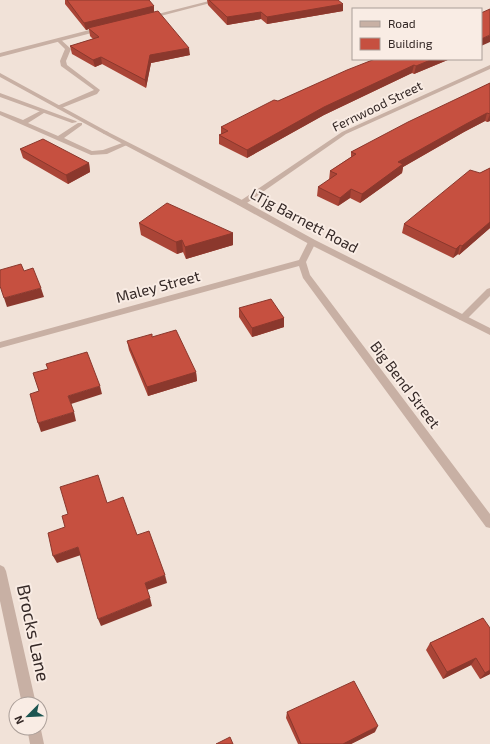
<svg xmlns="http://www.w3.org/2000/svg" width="490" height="744" font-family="'Exo 2',sans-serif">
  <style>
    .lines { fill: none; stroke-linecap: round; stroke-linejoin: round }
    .service { fill: #c8b0a4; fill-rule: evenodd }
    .minor { fill: #c8b0a4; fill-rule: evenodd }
    .tertiary { fill: #c8b0a4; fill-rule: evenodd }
    .wall { fill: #aa4537 }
    .shaded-wall { fill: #8b382d }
    .building { fill: #c65040; stroke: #8b382d }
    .labels { text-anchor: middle; stroke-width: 4; stroke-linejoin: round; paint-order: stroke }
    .far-street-label { font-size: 13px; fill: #342826; stroke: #f9ece4 }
    .street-label { font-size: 15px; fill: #342826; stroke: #f9ece4 }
    .near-street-label { font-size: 18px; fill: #342826; stroke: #f9ece4 }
  </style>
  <rect width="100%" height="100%" fill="#f1e2d8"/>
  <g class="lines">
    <path class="service" d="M 59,38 L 71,49 L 66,61 L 67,65 L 100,90 L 97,94 L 59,109 L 57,108 L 57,106 L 94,90 L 61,66 L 60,61 L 65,49 L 56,40 Z
      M 42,110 L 47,111 L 28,123 L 58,136 L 78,123 L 82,123 L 82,125 L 64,138 L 92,151 L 103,150 L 125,142 L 129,144 L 107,154 L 91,155 L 0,115 L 0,111 L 23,120 Z"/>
    <path class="minor" d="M 213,0 L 222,0 L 149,19 L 146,17 Z
      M 101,27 L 103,28 L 103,30 L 0,57 L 0,53 Z
      M 490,65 L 490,69 L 346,134 L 244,205 L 238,205 L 237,203 L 342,132 Z
      M 0,73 L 108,132 L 109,133 L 104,134 L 0,77 Z
      M 0,93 L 76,121 L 77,122 L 72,123 L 0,97 Z
      M 312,239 L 316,242 L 306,262 L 310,275 L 490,514 L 490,528 L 486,527 L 303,278 L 299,266 L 0,348 L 0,342 L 299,260 L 308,242 Z
      M 490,288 L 490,296 L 466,320 L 460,320 L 458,318 L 487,289 Z
      M 0,565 L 4,567 L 6,571 L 36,704 L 22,704 L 0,601 Z
      M 40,725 L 44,744 L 30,744 L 27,728 L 40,728 Z"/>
    <path class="tertiary" d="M 106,131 L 244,201 L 315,240 L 490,328 L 490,335 L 309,244 L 238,205 L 104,134 L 103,133 Z"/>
  </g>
  <path class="wall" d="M 65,0 L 149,0 L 154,12 L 190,55 L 151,63 L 146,88 L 102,64 L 95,67 L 72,54 L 70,46 L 93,39 L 90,36 L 89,29 L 86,30 L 65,4 Z
    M 207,0 L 338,0 L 343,11 L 267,24 L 261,19 L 227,25 L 208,5 Z
    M 375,59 L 450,59 L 414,74 L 412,73 L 324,115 L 247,158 L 219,144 L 219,135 L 221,134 L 221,127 L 278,101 Z
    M 490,83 L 490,121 L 487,122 L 485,121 L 464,132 L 403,167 L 402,173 L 360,203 L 350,198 L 338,206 L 317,196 L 318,187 L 329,180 L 330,171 L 351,157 L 351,152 Z
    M 20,149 L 89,163 L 90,172 L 68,184 L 23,158 Z
    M 490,168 L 490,228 L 459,255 L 458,254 L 453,258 L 402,233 L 404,224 L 480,173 Z
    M 139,223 L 233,233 L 233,245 L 186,259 L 183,252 L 177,254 L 141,235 Z
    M 239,308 L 284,318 L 284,327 L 252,337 L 239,317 Z
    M 152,337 L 196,372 L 197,381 L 148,396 L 129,350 L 127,341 Z
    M 483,618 L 490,674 L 480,679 L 471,665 L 443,679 L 426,650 L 430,643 Z
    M 287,712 L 375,732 L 351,744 L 298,744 L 286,718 Z"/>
  <path class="shaded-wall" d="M 343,4 L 343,11 L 267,24 L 267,17 Z
    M 154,6 L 154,13 L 88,28 L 89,29 L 86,30 L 84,23 Z
    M 261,12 L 261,19 L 227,25 L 227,17 Z
    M 490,35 L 490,42 L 481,46 L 481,39 Z
    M 189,48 L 190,55 L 151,63 L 146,88 L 145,80 L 150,55 Z
    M 101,57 L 102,64 L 95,67 L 93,60 Z
    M 433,59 L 450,59 L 414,74 L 416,66 Z
    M 414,65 L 412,73 L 324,115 L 247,158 L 247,150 L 324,107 Z
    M 487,113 L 485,121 L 464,132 L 403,167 L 402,173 L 360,203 L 362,194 L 398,162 L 466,124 Z
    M 490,114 L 490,121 L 487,122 Z
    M 89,163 L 90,172 L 68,184 L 66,175 Z
    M 351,189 L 350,198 L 338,206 L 340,198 Z
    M 490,222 L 490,228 L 459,255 L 462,246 Z
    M 233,233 L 233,245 L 186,259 L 185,247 Z
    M 182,240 L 183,252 L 177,254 L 176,242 Z
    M 460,245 L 458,254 L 453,258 L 456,249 Z
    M 41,288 L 44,297 L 7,307 L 4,298 Z
    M 284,318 L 284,327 L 252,337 L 252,328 Z
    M 196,372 L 197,381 L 148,396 L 147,387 Z
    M 100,386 L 102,394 L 71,404 L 68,396 Z
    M 74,412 L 76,421 L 41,432 L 38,423 Z
    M 78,547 L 81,555 L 57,563 L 53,556 Z
    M 165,575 L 167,583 L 147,590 L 145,583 Z
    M 150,598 L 152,606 L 101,626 L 98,619 Z
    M 476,658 L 471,665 L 443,679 L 447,672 Z
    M 490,670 L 490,674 L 480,679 L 485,673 Z
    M 378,726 L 375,732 L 351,744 L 343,744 Z"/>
  <path class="building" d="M 67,0 L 149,0 L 154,6 L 84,23 Z
    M 209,0 L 338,0 L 343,4 L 267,17 L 261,12 L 227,17 Z
    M 490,9 L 490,35 L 481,39 L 481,13 Z
    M 158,11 L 189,48 L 150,55 L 145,80 L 101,57 L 93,60 L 70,46 L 99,37 L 88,28 Z
    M 375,59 L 433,59 L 416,66 L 414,65 L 324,107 L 247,150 L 219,135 L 228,131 L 221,127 L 274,100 L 278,101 L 347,70 Z
    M 490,83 L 490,114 L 487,113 L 466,124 L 398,162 L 403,164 L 362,194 L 351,189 L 340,198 L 318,187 L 337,174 L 330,171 L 356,154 L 351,152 L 408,122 Z
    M 43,139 L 89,163 L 66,175 L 20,149 Z
    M 490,168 L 490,222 L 462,246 L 460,245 L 456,249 L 404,224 L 470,170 L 480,173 Z
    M 167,203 L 233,233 L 185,247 L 182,240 L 176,242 L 139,223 Z
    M 21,264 L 24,271 L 33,268 L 41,288 L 4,298 L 0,286 L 0,270 Z
    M 271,299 L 284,318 L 252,328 L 239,308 Z
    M 176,330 L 196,372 L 147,387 L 127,341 L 152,334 L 152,337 Z
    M 87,352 L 100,386 L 68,396 L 74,412 L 38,423 L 30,394 L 39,391 L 33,373 L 48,369 L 46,364 Z
    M 98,475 L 107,503 L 123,497 L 137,535 L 149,531 L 165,575 L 145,583 L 150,598 L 98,619 L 78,547 L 53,556 L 48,533 L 65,527 L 62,516 L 68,514 L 60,487 Z
    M 483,618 L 490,628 L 490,670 L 485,673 L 476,658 L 447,672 L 430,643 Z
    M 354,681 L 378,726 L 343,744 L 301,744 L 287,712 Z
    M 230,737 L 233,744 L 216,744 Z"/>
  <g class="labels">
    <g class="far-street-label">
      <text transform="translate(377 106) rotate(-26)" y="5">Fernwood Street</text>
    </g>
    <g class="street-label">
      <text transform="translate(304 221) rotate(28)" y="5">LTjg Barnett Road</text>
      <text transform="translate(158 287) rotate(-15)" y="5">Maley Street</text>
      <text transform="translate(405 385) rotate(53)" y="5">Big Bend Street</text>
    </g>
    <g class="near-street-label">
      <text transform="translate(33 633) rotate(78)" y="6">Brocks Lane</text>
    </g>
  </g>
  <rect x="352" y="8" width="130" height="52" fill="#f9ece4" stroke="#aa9e98"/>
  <rect x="360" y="21" width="20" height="6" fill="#c8b0a4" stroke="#aa9e98"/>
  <text x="388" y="28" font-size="12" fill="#342826">Road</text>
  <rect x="360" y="38" width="20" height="12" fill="#c65040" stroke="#aa9e98"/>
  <text x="388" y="48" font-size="12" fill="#342826">Building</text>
  <g transform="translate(28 716) rotate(246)"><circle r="19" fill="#f9ece4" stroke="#aa9e98"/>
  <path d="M0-3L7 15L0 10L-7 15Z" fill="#1c5551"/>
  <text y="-6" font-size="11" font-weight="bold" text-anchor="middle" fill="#342826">N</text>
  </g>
</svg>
